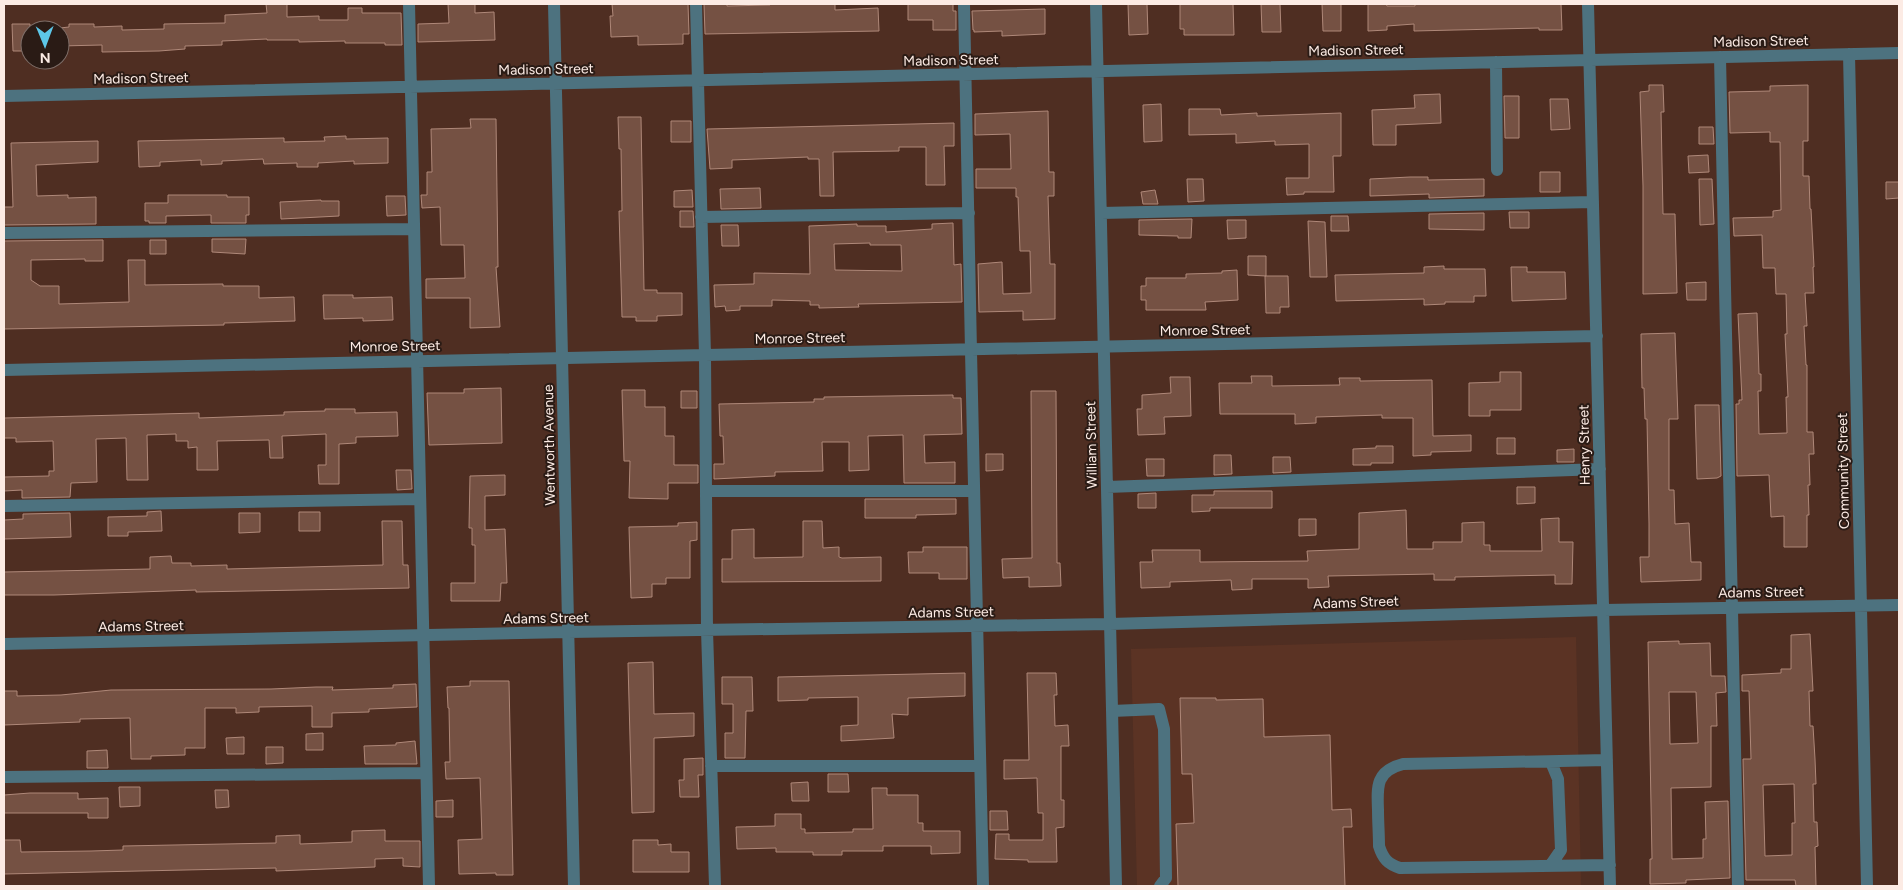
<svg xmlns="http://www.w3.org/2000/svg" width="1903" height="890" font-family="Figtree,sans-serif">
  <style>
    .built { fill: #5b3324 }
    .building { fill: #755143; stroke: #af8879; fill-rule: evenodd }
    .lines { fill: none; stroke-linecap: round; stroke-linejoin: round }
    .minor { stroke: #4d727f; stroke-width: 12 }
    .labels { text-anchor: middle; stroke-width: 4; stroke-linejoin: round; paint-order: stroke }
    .street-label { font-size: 14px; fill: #fcebe4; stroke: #2a1b15 }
  </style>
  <rect width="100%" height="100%" fill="#4f2e22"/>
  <path class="built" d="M 1576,637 L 1581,886 L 1137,886 L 1131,649 Z"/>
  <path class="building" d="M 266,4 L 287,4 L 287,17 L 319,16 L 319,20 L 348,20 L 348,8 L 362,8 L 362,13 L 401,13 L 402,45 L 385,45 L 385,43 L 345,43 L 345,41 L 299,42 L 299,40 L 267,40 L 267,39 L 222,41 L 222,45 L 185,46 L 185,49 L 159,51 L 102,52 L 102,45 L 60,46 L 60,28 L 69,27 L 69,24 L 94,24 L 94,27 L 122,26 L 122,30 L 164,29 L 164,24 L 225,23 L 225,15 L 267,13 Z
    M 448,4 L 475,4 L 475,13 L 494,12 L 495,40 L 418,42 L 418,24 L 449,23 Z
    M 612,4 L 688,4 L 689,34 L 683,34 L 683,44 L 638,45 L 638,36 L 611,37 L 610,16 L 613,16 Z
    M 704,4 L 727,4 L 727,6 L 770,5 L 770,4 L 835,4 L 835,10 L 878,8 L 879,31 L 705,34 Z
    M 908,4 L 953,4 L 953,11 L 956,11 L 956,30 L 933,30 L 933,20 L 908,20 Z
    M 1128,4 L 1147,4 L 1148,34 L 1129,35 Z
    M 1180,4 L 1233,4 L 1234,35 L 1184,35 L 1184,29 L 1180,29 Z
    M 1261,4 L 1280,4 L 1281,32 L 1262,32 Z
    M 1322,4 L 1341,4 L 1341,31 L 1323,31 Z
    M 1368,4 L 1386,4 L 1387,6 L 1415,6 L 1415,4 L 1561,4 L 1562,30 L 1539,30 L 1539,28 L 1414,31 L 1414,24 L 1387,26 L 1387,30 L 1368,31 Z
    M 1045,9 L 1045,34 L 1002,36 L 1002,31 L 974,32 L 974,30 L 973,30 L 972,11 Z
    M 12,24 L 30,24 L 30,51 L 13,51 Z
    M 1649,85 L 1663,85 L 1664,112 L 1661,112 L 1663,214 L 1675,214 L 1677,293 L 1643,294 L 1643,186 L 1640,92 L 1649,91 Z
    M 1808,85 L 1808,141 L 1803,141 L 1803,176 L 1809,176 L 1810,209 L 1811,209 L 1814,267 L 1813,267 L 1814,293 L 1805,293 L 1807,326 L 1804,326 L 1806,365 L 1807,365 L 1807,432 L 1813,432 L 1814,454 L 1809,454 L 1810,485 L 1808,485 L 1809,515 L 1807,515 L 1807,547 L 1784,547 L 1784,516 L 1771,517 L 1769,475 L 1737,476 L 1736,404 L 1739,404 L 1739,400 L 1742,400 L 1738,314 L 1757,313 L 1759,374 L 1761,374 L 1761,391 L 1758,391 L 1759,434 L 1787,433 L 1786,397 L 1788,397 L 1785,334 L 1787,334 L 1786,294 L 1776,294 L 1775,268 L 1763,268 L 1762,235 L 1734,236 L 1733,218 L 1773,217 L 1773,211 L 1781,210 L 1780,142 L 1770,142 L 1770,132 L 1730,133 L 1729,92 L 1770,91 L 1770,86 Z
    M 1440,94 L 1441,123 L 1396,125 L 1396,145 L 1373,145 L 1372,110 L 1415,108 L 1414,95 Z
    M 1504,96 L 1519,96 L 1519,138 L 1505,138 Z
    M 1550,99 L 1568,99 L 1570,129 L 1551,130 Z
    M 1161,104 L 1162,141 L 1144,142 L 1143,105 Z
    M 1189,109 L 1220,109 L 1221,115 L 1257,113 L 1257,116 L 1341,113 L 1341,156 L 1333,156 L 1334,192 L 1304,192 L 1304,194 L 1287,195 L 1286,178 L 1309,178 L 1309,144 L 1275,145 L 1275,141 L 1236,143 L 1236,134 L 1189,135 Z
    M 1048,111 L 1049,172 L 1054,172 L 1054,196 L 1048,196 L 1050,264 L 1055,264 L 1055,319 L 1023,320 L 1023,311 L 979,312 L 978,264 L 1002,262 L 1003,294 L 1031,293 L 1030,251 L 1020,251 L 1018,197 L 1016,197 L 1016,188 L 976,188 L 976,169 L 1011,169 L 1010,134 L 975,135 L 975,114 Z
    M 618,117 L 641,117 L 644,290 L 657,290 L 657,293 L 682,293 L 682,315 L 657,316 L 657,321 L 636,321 L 636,317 L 622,317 L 619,211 L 622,211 L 621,149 L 619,149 Z
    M 470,119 L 496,119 L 498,267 L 496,267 L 500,327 L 470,328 L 470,298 L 426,298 L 426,279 L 465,278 L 464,245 L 441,245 L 440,207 L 422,208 L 421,195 L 427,195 L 427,172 L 432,172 L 431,129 L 471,128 Z
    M 671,121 L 691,121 L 691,142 L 671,142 Z
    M 954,123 L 954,146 L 944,146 L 945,185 L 926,185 L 926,147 L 899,147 L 899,151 L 833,152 L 834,196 L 820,196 L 819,159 L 808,159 L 808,157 L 732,160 L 732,168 L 710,169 L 707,129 Z
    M 1699,127 L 1713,127 L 1714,144 L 1699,144 Z
    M 346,136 L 346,139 L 388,138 L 388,163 L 354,164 L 354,161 L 318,163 L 318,167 L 297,167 L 297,163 L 264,164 L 263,159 L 222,161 L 222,164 L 201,165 L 201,160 L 160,162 L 160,166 L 139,167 L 138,141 L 284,138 L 284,142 L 325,141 L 324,137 Z
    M 98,141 L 98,162 L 36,165 L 37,196 L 68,195 L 68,198 L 96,197 L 96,224 L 4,225 L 4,207 L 13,207 L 11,143 Z
    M 1708,155 L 1709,172 L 1689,173 L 1688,156 Z
    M 1540,172 L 1560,172 L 1560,192 L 1540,192 Z
    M 1410,177 L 1428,177 L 1428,180 L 1484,179 L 1484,196 L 1429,198 L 1429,194 L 1370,196 L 1370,179 Z
    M 1187,179 L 1203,179 L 1204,201 L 1188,202 Z
    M 1699,179 L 1712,179 L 1714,224 L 1700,225 Z
    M 1886,182 L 1899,182 L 1899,198 L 1886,199 Z
    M 760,188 L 761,208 L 721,209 L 720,189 Z
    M 692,190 L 693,207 L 674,207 L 674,191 Z
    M 1155,190 L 1158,204 L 1143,204 L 1141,192 Z
    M 168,195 L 227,195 L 227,197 L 249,197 L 249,215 L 246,215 L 246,223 L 211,223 L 211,215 L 166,216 L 166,223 L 149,223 L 149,221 L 145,221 L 145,203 L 168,203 Z
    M 386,196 L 405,196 L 406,215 L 387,216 Z
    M 321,200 L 321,201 L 339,201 L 339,216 L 281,219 L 280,202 Z
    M 680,211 L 693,211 L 694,227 L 680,227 Z
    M 1509,212 L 1529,212 L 1529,228 L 1510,228 Z
    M 1484,213 L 1484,230 L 1429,229 L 1429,214 Z
    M 1331,216 L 1348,216 L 1349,231 L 1331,231 Z
    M 1192,219 L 1191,238 L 1178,238 L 1178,236 L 1139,235 L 1139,220 Z
    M 1227,220 L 1246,220 L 1246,238 L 1228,239 Z
    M 1308,221 L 1325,222 L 1327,277 L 1310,277 Z
    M 953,223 L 954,265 L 961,264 L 962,302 L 858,304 L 859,307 L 819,308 L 819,305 L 810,305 L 810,301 L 772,300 L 772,306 L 740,306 L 740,310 L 726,311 L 725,306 L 715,307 L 714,285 L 754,284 L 754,273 L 810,274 L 809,226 L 857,224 L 857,226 L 886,226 L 886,232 L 932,229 L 932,224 ZM 870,243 L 870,245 L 901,245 L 902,271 L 835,270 L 834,244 Z
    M 721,225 L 738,225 L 739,246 L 722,246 Z
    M 212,239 L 246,239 L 245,254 L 212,252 Z
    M 103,240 L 103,261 L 85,261 L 85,259 L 31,260 L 31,280 L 40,286 L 59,286 L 59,304 L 129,302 L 128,260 L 145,260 L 145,285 L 223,284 L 223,286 L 259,286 L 259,298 L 294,297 L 295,321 L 224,323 L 224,325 L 4,329 L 4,241 Z
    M 150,240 L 166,240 L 166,254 L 150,254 Z
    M 1248,256 L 1266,256 L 1266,276 L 1248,275 Z
    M 1444,266 L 1444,269 L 1485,269 L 1486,296 L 1474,296 L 1474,302 L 1445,302 L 1445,304 L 1424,305 L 1424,299 L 1336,301 L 1335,275 L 1424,273 L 1424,267 Z
    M 1511,267 L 1527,267 L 1527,272 L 1565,272 L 1566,299 L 1512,301 Z
    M 1237,270 L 1238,300 L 1205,302 L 1206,310 L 1146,310 L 1146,300 L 1141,300 L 1141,286 L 1146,286 L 1146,278 L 1186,278 L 1186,274 L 1222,273 L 1222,271 Z
    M 1265,276 L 1288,276 L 1289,307 L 1280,307 L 1280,313 L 1266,313 Z
    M 1706,282 L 1706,300 L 1687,300 L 1686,283 Z
    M 323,295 L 353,295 L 353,298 L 392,297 L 393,320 L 363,321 L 363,318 L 324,319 Z
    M 1675,333 L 1678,419 L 1669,419 L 1669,490 L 1674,490 L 1675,524 L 1689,523 L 1691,562 L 1701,562 L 1701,580 L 1641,582 L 1640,557 L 1649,557 L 1649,524 L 1647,419 L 1645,419 L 1644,388 L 1642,388 L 1641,334 Z
    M 1500,372 L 1521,372 L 1521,410 L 1490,410 L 1490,416 L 1469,416 L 1469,383 L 1500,382 Z
    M 1251,376 L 1272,376 L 1272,386 L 1340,385 L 1339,378 L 1360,378 L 1360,381 L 1432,380 L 1433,436 L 1471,435 L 1471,451 L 1431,452 L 1431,455 L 1413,456 L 1413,418 L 1382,418 L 1382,415 L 1316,417 L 1316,423 L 1295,424 L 1295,414 L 1220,414 L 1219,383 L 1252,383 Z
    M 1170,377 L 1190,377 L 1191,416 L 1164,417 L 1165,434 L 1138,435 L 1137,409 L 1142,409 L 1142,395 L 1171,393 Z
    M 501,388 L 502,443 L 429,445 L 427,393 L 464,393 L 464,389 Z
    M 622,390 L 645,390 L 645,407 L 665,407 L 665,436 L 674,436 L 674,465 L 698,465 L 698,483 L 668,483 L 668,499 L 629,498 L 630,461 L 624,461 Z
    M 681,391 L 697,391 L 697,408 L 681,408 Z
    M 1031,391 L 1056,391 L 1057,563 L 1060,563 L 1061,586 L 1029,587 L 1029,577 L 1003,578 L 1002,559 L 1032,558 Z
    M 953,395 L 953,398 L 961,398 L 962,434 L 924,435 L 925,463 L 955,462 L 955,483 L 904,483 L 903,435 L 868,436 L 869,470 L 849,471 L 849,442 L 822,442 L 823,471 L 775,472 L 775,476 L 714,479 L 714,464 L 724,464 L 723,436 L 720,436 L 719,404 L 814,402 L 814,399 L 824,399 L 824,397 Z
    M 1695,405 L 1719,405 L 1721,476 L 1717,478 L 1697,479 Z
    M 325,409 L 355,409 L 355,413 L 397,412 L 398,436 L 356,437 L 356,443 L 339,444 L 339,484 L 319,484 L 318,465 L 326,465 L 326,434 L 282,436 L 283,458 L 270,458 L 269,440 L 217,441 L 218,470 L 197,470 L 197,447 L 188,448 L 188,441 L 176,441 L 176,434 L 147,435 L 148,480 L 127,480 L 126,438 L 96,439 L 97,482 L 71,483 L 70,497 L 22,498 L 22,490 L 4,491 L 4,477 L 49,476 L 49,471 L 54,471 L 53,441 L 16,442 L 16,438 L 4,438 L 4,418 L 199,413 L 199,418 L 284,415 L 284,412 L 325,411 Z
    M 1497,438 L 1515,438 L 1515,454 L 1497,454 Z
    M 1376,446 L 1393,446 L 1393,463 L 1371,463 L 1371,465 L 1353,465 L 1353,449 L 1376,448 Z
    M 1574,449 L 1574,462 L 1557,462 L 1557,450 Z
    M 986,454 L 1003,454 L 1003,470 L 986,471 Z
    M 1214,455 L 1231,455 L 1232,474 L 1214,475 Z
    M 1273,457 L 1290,457 L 1291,472 L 1273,473 Z
    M 1146,459 L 1164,459 L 1164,476 L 1147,476 Z
    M 396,470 L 411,470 L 412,489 L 397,490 Z
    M 505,475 L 505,495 L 485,496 L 485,530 L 505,529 L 507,583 L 501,583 L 500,601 L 451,601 L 451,583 L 475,583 L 475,545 L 472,545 L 472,528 L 469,528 L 470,476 Z
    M 1517,487 L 1535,487 L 1535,503 L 1517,504 Z
    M 1214,491 L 1272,491 L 1272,508 L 1210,508 L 1210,511 L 1192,512 L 1192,495 L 1214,495 Z
    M 1156,493 L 1156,508 L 1138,508 L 1138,494 Z
    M 865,499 L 956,499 L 956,514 L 916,515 L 916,518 L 865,518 Z
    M 1406,510 L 1407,549 L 1433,549 L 1433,542 L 1462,542 L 1462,523 L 1484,522 L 1484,545 L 1490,545 L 1490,551 L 1542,551 L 1541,519 L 1559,518 L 1559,542 L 1573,542 L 1572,584 L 1555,584 L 1555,575 L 1455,577 L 1455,580 L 1434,580 L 1434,574 L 1328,576 L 1329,587 L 1308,588 L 1308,579 L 1252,579 L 1252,589 L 1232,590 L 1231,580 L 1170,582 L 1170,587 L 1141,588 L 1140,562 L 1153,562 L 1152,550 L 1200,550 L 1200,562 L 1308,561 L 1307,551 L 1359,549 L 1359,513 Z
    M 161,511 L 162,531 L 128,532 L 128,536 L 108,536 L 108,517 L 147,516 L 147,512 Z
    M 299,512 L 320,512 L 320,531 L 299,531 Z
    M 70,513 L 71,537 L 4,539 L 4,520 L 23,519 L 23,514 Z
    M 239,513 L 260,513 L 260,532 L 239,533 Z
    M 1299,519 L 1316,519 L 1316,535 L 1299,536 Z
    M 382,521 L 402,521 L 403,565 L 408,565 L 409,588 L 196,592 L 196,590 L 54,595 L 4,595 L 4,572 L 150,569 L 150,557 L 171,556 L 172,563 L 191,563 L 191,566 L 227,565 L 227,569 L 383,565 Z
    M 803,521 L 822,521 L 823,548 L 839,547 L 839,557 L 842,558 L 881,557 L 881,581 L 722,582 L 722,559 L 732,559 L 732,530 L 754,529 L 754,558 L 803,557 Z
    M 697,522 L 697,540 L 690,541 L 690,578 L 666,578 L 666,584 L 652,584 L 652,597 L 631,598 L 629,527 L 678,526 L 678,523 Z
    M 923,547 L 967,547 L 967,579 L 939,579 L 939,573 L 909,573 L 908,552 L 923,552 Z
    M 1810,634 L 1813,691 L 1809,691 L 1810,726 L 1813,726 L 1815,759 L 1816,784 L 1813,784 L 1814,822 L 1817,822 L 1818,846 L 1815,847 L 1816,886 L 1796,886 L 1795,880 L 1746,880 L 1743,759 L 1751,759 L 1749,691 L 1742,691 L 1742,675 L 1781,673 L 1781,669 L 1791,669 L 1791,635 ZM 1794,784 L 1795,823 L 1792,823 L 1792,855 L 1765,856 L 1763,785 Z
    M 1679,641 L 1679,644 L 1710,643 L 1711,676 L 1725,676 L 1726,692 L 1716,693 L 1717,726 L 1711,726 L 1711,787 L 1671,788 L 1672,859 L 1703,858 L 1703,839 L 1706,839 L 1705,802 L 1728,801 L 1730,878 L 1686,880 L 1686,883 L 1650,884 L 1650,859 L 1652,859 L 1648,642 ZM 1669,692 L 1696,692 L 1698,743 L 1670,744 Z
    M 653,662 L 654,714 L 694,713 L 694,736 L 654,738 L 654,812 L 632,813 L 628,663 Z
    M 965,673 L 965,696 L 908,698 L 908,715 L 892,714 L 894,738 L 841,741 L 841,726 L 858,725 L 858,697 L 808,698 L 808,700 L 778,701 L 778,677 Z
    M 1027,673 L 1056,673 L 1057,695 L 1054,695 L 1055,726 L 1068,725 L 1069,746 L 1061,746 L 1061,800 L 1064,800 L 1064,827 L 1056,828 L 1057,862 L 1028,862 L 1028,860 L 995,859 L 996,834 L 1009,834 L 1009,840 L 1043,840 L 1043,813 L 1038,813 L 1037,778 L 1004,779 L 1004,760 L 1029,760 Z
    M 722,677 L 752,677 L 753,711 L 746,711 L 745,758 L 725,758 L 725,733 L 733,733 L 733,704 L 722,704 Z
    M 470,681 L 509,681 L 513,875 L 496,875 L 496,873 L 459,874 L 458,840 L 482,839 L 480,778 L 446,779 L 445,762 L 450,762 L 449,708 L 448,708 L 447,687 L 470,686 Z
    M 416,684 L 417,707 L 369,709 L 369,712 L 332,713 L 332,727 L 312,727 L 312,706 L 259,707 L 259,712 L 236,713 L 236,708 L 205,708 L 205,748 L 185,748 L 185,755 L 151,756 L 151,759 L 131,759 L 130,718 L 80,719 L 80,722 L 4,725 L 4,691 L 17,691 L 17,696 L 61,695 L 111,690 L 271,689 L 316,687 L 333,687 L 332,690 L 393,688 L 393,685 Z
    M 1180,698 L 1216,698 L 1216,700 L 1263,699 L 1264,737 L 1330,735 L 1332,810 L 1351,809 L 1352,827 L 1343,827 L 1345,886 L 1178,886 L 1176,824 L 1194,823 L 1192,774 L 1182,774 Z
    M 323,733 L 323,750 L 306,750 L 306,734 Z
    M 244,737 L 244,754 L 227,754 L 226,738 Z
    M 415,741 L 417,764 L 365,764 L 364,746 L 396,745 L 396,743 Z
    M 266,747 L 283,747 L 283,763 L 266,764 Z
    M 107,750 L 108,768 L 87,768 L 87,751 Z
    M 703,758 L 703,775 L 698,775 L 699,797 L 680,797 L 679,780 L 684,780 L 684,759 Z
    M 828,774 L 848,774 L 849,792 L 828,792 Z
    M 808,782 L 809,801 L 792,801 L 791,783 Z
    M 119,787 L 140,787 L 140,806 L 120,807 Z
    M 872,788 L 887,788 L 887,795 L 918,795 L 918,823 L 923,823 L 923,831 L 960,831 L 960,853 L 931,854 L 931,846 L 883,846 L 883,851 L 842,851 L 842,855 L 813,855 L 813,852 L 776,852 L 776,848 L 737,849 L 736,827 L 775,826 L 775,814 L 801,814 L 801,829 L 805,829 L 805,833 L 853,832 L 853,829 L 873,829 Z
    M 215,790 L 228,790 L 229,807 L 216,808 Z
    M 30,793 L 78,793 L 78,799 L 108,798 L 108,818 L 88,818 L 88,813 L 4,813 L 4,795 Z
    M 453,800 L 453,817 L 436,817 L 436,801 Z
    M 990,811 L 1007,811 L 1008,830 L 990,830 Z
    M 385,830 L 385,841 L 420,841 L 420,867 L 403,866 L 403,858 L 375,859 L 375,867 L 301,870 L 276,871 L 276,868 L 4,874 L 4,840 L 20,840 L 21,852 L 91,851 L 123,850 L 123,846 L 276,843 L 276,836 L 300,835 L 300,844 L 352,842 L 352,831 Z
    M 633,840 L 658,840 L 658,845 L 671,844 L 671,852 L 689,852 L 689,872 L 633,872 Z"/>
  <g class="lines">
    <path class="minor" d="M 409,4 L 429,886
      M 554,4 L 574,886
      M 696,4 L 705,355 L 707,630 L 715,886
      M 964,4 C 971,298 974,592 983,886
      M 1096,4 L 1116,886
      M 1588,4 L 1610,886
      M 1849,54 L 1867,886
      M 1720,57 L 1738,886
      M 1496,62 L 1497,170
      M 4,96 L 1899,53
      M 1101,213 L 1593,202
      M 701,217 L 969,213
      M 4,233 L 414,229
      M 4,370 L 1597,336
      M 1107,487 L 1600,469
      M 706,491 L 974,491
      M 4,506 L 420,499
      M 4,644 L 568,632 L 1110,624 L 1604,610 L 1899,605
      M 1112,711 L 1159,709 L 1164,729 L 1166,878 L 1160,886
      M 1607,760 L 1403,764 C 1376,771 1377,786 1378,810 C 1378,822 1379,834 1379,846 C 1383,859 1388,864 1400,868 L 1610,865
      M 711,766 L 979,766
      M 4,777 L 426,773
      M 1550,866 L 1561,850 L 1558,779 L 1551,762"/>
  </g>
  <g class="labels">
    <g class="street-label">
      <text transform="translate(1761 41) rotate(-1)" y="5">Madison Street</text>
      <text transform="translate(1356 50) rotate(-1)" y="5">Madison Street</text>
      <text transform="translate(951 60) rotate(-1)" y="5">Madison Street</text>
      <text transform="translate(546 69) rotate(-1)" y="5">Madison Street</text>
      <text transform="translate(141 78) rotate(-1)" y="5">Madison Street</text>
      <text transform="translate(1205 330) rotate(-1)" y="5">Monroe Street</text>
      <text transform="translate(800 338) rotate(-1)" y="5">Monroe Street</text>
      <text transform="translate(395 346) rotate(-1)" y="5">Monroe Street</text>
      <text transform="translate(549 445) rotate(-91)" y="5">Wentworth Avenue</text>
      <text transform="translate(1091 445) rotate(-91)" y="5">William Street</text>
      <text transform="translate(1584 445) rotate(-91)" y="5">Henry Street</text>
      <text transform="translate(1843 471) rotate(-91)" y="5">Community Street</text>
      <text transform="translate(1761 592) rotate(-1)" y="5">Adams Street</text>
      <text transform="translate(1356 602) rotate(-2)" y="5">Adams Street</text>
      <text transform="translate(951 612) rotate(-1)" y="5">Adams Street</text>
      <text transform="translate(546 618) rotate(-1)" y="5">Adams Street</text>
      <text transform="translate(141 626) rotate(-1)" y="5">Adams Street</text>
    </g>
  </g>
  <rect width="1903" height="890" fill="none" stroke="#fcebe4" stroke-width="10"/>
  <g transform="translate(45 45) rotate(179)"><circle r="24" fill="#2a1b15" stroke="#7e6e68"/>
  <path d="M0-4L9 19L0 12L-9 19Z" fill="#5dc7e8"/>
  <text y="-8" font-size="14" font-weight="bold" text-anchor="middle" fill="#fcebe4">N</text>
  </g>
</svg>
